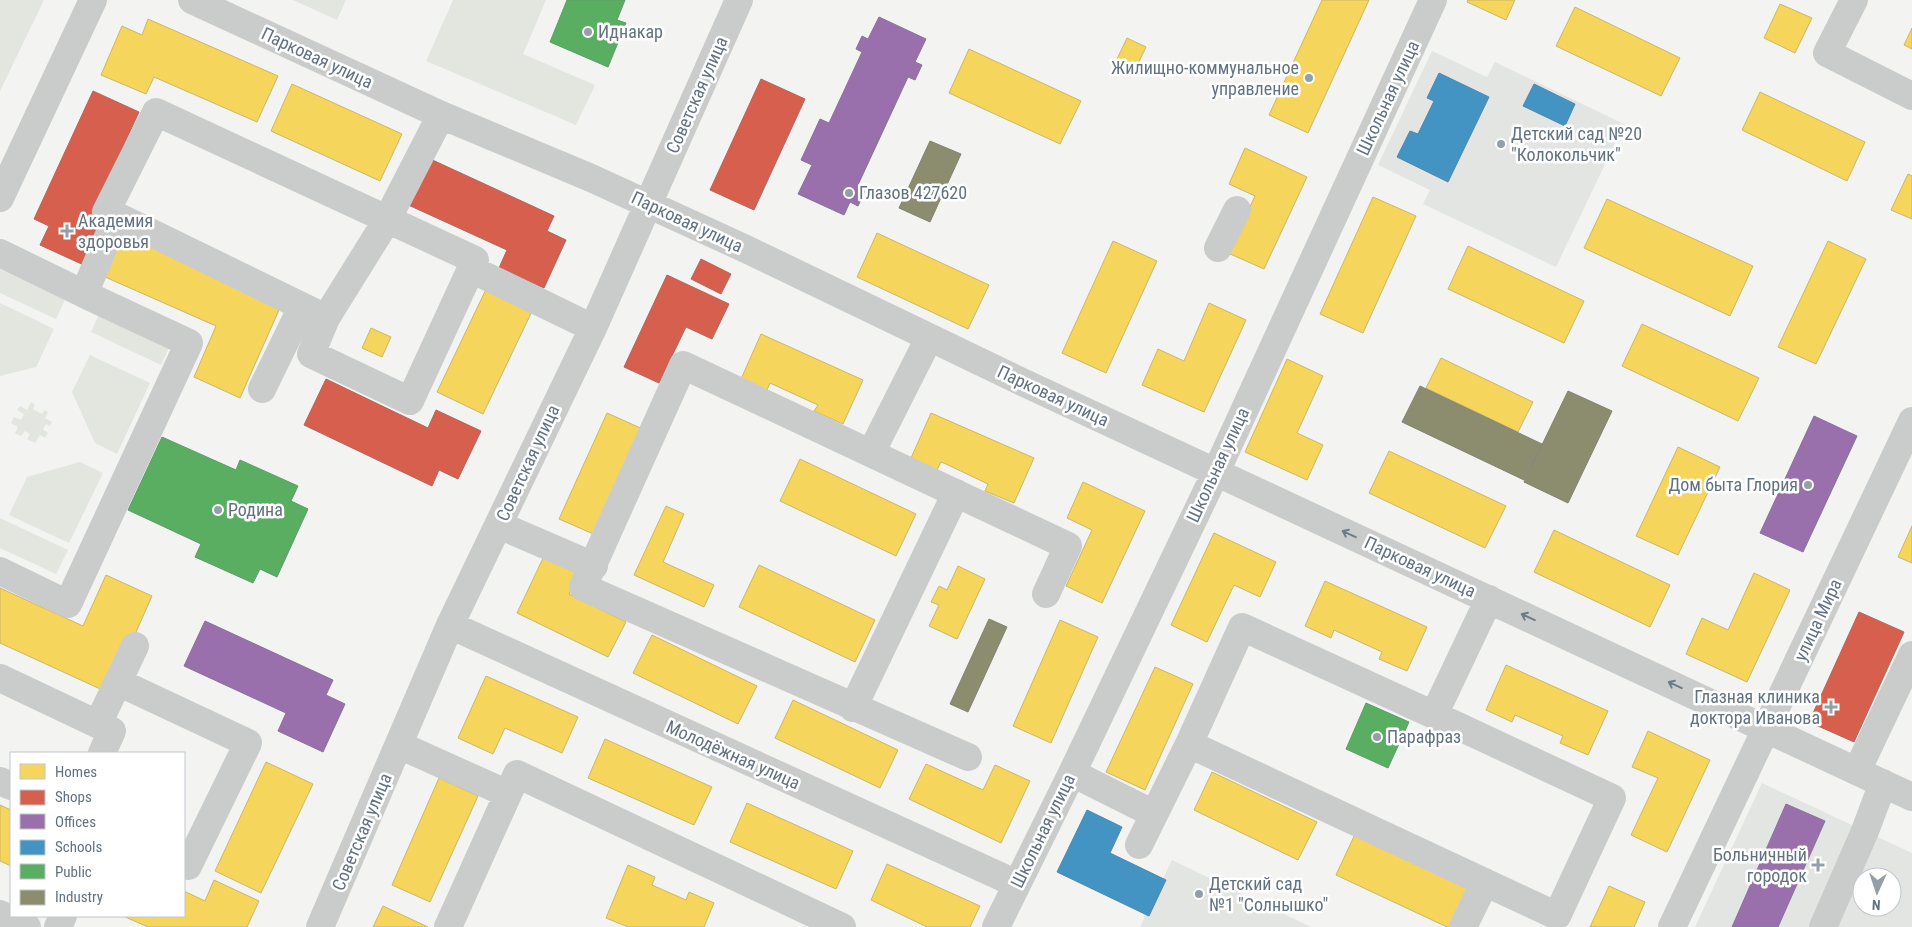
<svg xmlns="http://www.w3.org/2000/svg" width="1912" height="927" font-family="'Roboto Condensed',sans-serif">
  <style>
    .built { fill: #e3e5e3; fill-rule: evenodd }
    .green { fill: #e2e6df }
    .homes { fill: #f6d55c; stroke: #cab767 }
    .shops { fill: #d6604d; stroke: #b4655d }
    .offices { fill: #9970ab; stroke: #89719e }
    .schools { fill: #4393c3; stroke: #4d89af }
    .public { fill: #5aae61; stroke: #5d9c6b }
    .industry { fill: #8c8c6e; stroke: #808474 }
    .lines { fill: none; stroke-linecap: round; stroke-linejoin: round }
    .minor { stroke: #cacccc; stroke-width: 28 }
    .oneway { stroke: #6d7b88 }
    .poi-dot { fill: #959fa8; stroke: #fff; stroke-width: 2 }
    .labels { text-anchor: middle; stroke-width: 5; stroke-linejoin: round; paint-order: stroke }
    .poi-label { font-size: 18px; fill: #637281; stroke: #fff; text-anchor: start }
    .street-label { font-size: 18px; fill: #637281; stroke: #fff }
  </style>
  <rect width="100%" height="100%" fill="#f3f3f1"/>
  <path class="built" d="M 1432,51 L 1487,77 L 1495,62 L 1624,124 L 1556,267 L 1423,204 L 1430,190 L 1378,165 Z
    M 1762,783 L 1912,853 L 1912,927 L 1695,927 ZM 1862,877 L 1892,877 L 1892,907 L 1862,907 Z
    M 1172,860 L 1311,927 L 1140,927 Z"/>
  <path class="green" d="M 0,0 L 44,0 L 0,91 Z
    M 293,0 L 346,0 L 337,20 Z
    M 453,0 L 546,0 L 523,54 L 595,85 L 576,125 L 426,61 Z
    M 0,264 L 67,295 L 56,319 L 0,293 Z
    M 0,303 L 54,329 L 36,367 L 0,376 Z
    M 102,308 L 172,341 L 161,365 L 91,332 Z
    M 90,355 L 150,383 L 117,454 L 95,443 L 72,392 Z
    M 31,402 L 35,405 L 33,409 L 42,414 L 45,410 L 48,412 L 45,418 L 52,422 L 50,426 L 46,424 L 43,429 L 48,433 L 45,438 L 40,435 L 35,443 L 27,439 L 30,434 L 25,431 L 21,436 L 15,433 L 18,427 L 11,423 L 14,417 L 21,420 L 24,414 L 17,410 L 20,406 L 27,410 Z
    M 80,462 L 103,473 L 69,543 L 9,515 L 27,477 Z
    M 0,518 L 68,550 L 56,574 L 0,548 Z"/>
  <path class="homes" d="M 1322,0 L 1369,0 L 1308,133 L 1269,115 Z
    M 1468,0 L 1515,0 L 1506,20 L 1467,2 Z
    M 1780,4 L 1812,18 L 1795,53 L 1764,38 Z
    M 1575,7 L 1680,58 L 1661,96 L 1556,46 Z
    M 148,19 L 278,76 L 257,122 L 154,77 L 146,94 L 101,75 L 122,26 L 142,35 Z
    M 1912,28 L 1912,49 L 1904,45 Z
    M 1127,38 L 1146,47 L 1134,72 L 1122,66 L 1124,62 L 1117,59 Z
    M 969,49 L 1081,101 L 1060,144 L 949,93 Z
    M 292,84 L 402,134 L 380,181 L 271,131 Z
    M 1760,92 L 1865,142 L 1847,181 L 1742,130 Z
    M 1245,148 L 1307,177 L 1264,269 L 1228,253 L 1255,196 L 1229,184 Z
    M 1908,174 L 1912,176 L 1912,219 L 1891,210 Z
    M 1373,197 L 1416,216 L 1363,333 L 1320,314 Z
    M 1607,199 L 1753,266 L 1730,316 L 1584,248 Z
    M 117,227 L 283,301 L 240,398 L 194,377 L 216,326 L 96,273 Z
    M 877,233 L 989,285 L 968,329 L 857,277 Z
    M 1113,241 L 1157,261 L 1106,373 L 1062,353 Z
    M 1828,241 L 1866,259 L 1816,364 L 1778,347 Z
    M 1468,246 L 1584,301 L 1564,343 L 1448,289 Z
    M 489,283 L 535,305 L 483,414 L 437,392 Z
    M 1209,303 L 1246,320 L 1204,412 L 1142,385 L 1158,349 L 1184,361 Z
    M 1642,324 L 1759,378 L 1738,421 L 1622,366 Z
    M 371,328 L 391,337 L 382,357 L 362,348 Z
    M 761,334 L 863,380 L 843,424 L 814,411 L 818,405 L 770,383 L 767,390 L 741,379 Z
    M 1441,358 L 1533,402 L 1518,432 L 1426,388 Z
    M 1287,359 L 1323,376 L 1297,433 L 1323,445 L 1307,480 L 1245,452 Z
    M 607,413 L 645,430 L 598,536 L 559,519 Z
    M 931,413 L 1034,458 L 1014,503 L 985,491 L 988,484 L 946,464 L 941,462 L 937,470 L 911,458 Z
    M 1678,447 L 1720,467 L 1678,555 L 1636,536 Z
    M 1389,451 L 1506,506 L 1485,548 L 1369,493 Z
    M 800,459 L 916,514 L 896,556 L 780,501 Z
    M 1083,482 L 1145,511 L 1102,603 L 1066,586 L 1092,530 L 1067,518 Z
    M 666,506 L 684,514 L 663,562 L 714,585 L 704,607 L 634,575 Z
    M 1912,526 L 1912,563 L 1898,557 Z
    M 1554,530 L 1670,585 L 1650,627 L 1534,572 Z
    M 1214,533 L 1276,562 L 1260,597 L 1234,585 L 1207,642 L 1171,625 Z
    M 546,552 L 581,569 L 569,594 L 626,622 L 608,657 L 517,613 Z
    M 759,565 L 875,620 L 855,662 L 739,607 Z
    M 958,566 L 985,579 L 957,639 L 929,626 L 939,605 L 931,602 L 939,586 L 947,590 Z
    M 1754,573 L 1790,590 L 1747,682 L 1686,654 L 1702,618 L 1728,630 Z
    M 106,575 L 152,596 L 109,693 L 0,643 L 0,588 L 83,626 Z
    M 1325,581 L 1427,627 L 1407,671 L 1379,659 L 1382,652 L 1334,630 L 1331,638 L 1305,626 Z
    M 1060,620 L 1098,637 L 1051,743 L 1013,726 Z
    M 652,635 L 757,686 L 738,724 L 633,673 Z
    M 1506,665 L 1608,711 L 1588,755 L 1560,743 L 1563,736 L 1515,715 L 1512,722 L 1486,710 Z
    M 1155,667 L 1193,684 L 1145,790 L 1106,772 Z
    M 486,676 L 578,717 L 562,753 L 505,728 L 493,754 L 458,738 Z
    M 793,700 L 898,750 L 880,788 L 775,738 Z
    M 1648,731 L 1710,760 L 1667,852 L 1631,835 L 1658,778 L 1632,767 Z
    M 605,739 L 712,787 L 694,825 L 588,778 Z
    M 266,762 L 313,784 L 261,893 L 215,871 Z
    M 926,764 L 983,790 L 995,765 L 1030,781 L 1001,843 L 909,799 Z
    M 1212,772 L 1317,822 L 1298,860 L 1194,810 Z
    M 439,778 L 478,796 L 430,902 L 392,885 Z
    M 747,803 L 853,851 L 836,889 L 730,842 Z
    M 0,805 L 11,810 L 11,866 L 0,861 Z
    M 1356,832 L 1473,887 L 1454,927 L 1447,927 L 1336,875 Z
    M 887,864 L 980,906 L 970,927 L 927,927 L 871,900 Z
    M 628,865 L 655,877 L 652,885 L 686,900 L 689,892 L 714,903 L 704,927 L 628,927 L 606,918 Z
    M 214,880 L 259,901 L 247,927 L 148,927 L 123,916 L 184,916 L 184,891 L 205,901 Z
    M 1609,886 L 1645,902 L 1634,927 L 1590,927 Z
    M 383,906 L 428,927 L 373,927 Z"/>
  <path class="shops" d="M 761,79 L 805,99 L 754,210 L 710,190 Z
    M 93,91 L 139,112 L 92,214 L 109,223 L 88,267 L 40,245 L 49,226 L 34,219 Z
    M 426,157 L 554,216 L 547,231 L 566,240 L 544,288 L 499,268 L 507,250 L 404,203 Z
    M 701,259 L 731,274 L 721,294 L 691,279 Z
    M 667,275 L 729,304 L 712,339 L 686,327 L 659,383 L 624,367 Z
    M 326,379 L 428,428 L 436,410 L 481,431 L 458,479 L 439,470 L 432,486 L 304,425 Z
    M 1859,612 L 1904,632 L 1854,742 L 1809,722 Z"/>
  <path class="offices" d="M 879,17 L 926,39 L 915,62 L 922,65 L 915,80 L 908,77 L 857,187 L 865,191 L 858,206 L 850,202 L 844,215 L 798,194 L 812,165 L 801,160 L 820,119 L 829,123 L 862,52 L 856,49 L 862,36 L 868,39 Z
    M 1814,416 L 1857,436 L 1803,552 L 1760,533 Z
    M 205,621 L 333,680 L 326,695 L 345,704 L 323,752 L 278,731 L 286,713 L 184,666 Z
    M 1786,804 L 1825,821 L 1778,927 L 1732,927 Z"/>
  <path class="schools" d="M 1439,73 L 1489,97 L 1448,182 L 1397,157 L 1410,131 L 1418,134 L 1434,101 L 1427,98 Z
    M 1534,84 L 1575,104 L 1565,126 L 1523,106 Z
    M 1087,810 L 1122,827 L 1110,853 L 1166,880 L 1149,916 L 1057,872 Z"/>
  <path class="public" d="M 567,0 L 625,0 L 617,20 L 626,23 L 608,67 L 550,42 Z
    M 162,437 L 236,470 L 240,460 L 298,486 L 291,501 L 308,509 L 277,577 L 260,569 L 253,583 L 195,557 L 201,544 L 128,510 Z
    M 1366,703 L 1409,722 L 1388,768 L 1346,749 Z"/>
  <path class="industry" d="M 930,141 L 961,154 L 930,222 L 899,208 Z
    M 1420,386 L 1542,444 L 1524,480 L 1402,422 Z
    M 1568,391 L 1612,411 L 1568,503 L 1524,482 Z
    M 989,619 L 1007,627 L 968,712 L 950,704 Z"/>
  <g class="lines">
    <path class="minor" d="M 192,0 L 441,115 L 591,178 L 748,250 L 1018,380 L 1912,797
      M 1854,0 L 1827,53 L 1912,96
      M 0,198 L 93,0
      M 117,216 L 106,212 L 156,112 L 475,260 L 410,401 L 311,354 L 326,318
      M 1218,248 L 1237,210
      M 0,253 L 84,294 L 117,216 L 326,318 L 387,220 L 441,115
      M 471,269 L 593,328
      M 262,389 L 302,307
      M 871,453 L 929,338
      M 499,525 L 594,566
      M 0,571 L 68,604 L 189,343 L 84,294
      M 450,625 L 1017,884
      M 0,678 L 112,731 L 102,753
      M 118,682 L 248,743 L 188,866 L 184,864
      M 853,708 L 956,493
      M 98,724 L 135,646
      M 1189,744 L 1242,627 L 1434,715
      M 399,745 L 508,794 L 448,927
      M 968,757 L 583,587 L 683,365 L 1068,546 L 1046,594
      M 1857,771 L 1912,655
      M 1072,773 L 1154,814
      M 0,781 L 11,786
      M 508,794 L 517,774 L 842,927
      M 1139,845 L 1189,744 L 1557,916 L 1612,798 L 1434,715 L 1489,599
      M 0,914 L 27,927
      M 58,927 L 63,916
      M 320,927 L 450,625 L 593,328 L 739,0
      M 996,927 L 1072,773 L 1216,472 L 1433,0
      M 1463,927 L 1485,882
      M 1672,927 L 1912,421
      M 1823,927 L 1865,831 L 1883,783"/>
  </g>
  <defs><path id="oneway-shaft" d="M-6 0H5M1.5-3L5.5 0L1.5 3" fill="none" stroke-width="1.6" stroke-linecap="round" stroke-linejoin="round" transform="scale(1.25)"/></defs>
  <g class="oneway">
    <use href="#oneway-shaft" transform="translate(1349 534) rotate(-155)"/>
    <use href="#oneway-shaft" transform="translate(1528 617) rotate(-155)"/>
    <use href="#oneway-shaft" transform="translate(1675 685) rotate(-155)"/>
  </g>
  <g class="poi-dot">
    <circle cx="588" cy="32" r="5"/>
    <circle cx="1309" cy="78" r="5"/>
    <circle cx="1501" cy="144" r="5"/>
    <circle cx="849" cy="193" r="5"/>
    <path d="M64.5 223.5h5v5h5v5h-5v5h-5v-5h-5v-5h5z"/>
    <circle cx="1808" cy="485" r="5"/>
    <circle cx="218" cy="510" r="5"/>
    <path d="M1828.5 699.5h5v5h5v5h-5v5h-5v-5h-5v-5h5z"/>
    <circle cx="1377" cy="737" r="5"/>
    <path d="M1815.5 857.5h5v5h5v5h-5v5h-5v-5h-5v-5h5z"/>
    <circle cx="1199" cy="894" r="5"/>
  </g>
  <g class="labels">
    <g class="poi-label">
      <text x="598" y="38">Иднакар</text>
      <text x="1299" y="74" text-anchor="end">Жилищно-коммунальное<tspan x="1299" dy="21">управление</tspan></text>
      <text x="1511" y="140">Детский сад №20<tspan x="1511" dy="21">"Колокольчик"</tspan></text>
      <text x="859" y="199">Глазов 427620</text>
      <text x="78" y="227">Академия<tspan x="78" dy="21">здоровья</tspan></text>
      <text x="1798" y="491" text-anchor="end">Дом быта Глория</text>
      <text x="228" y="516">Родина</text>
      <text x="1820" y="703" text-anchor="end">Глазная клиника<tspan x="1820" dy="21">доктора Иванова</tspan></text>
      <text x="1387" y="743">Парафраз</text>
      <text x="1807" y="861" text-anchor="end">Больничный<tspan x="1807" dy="21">городок</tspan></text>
      <text x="1209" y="890">Детский сад<tspan x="1209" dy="21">№1 "Солнышко"</tspan></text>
    </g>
    <g class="street-label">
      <text transform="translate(317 58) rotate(25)" y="6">Парковая улица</text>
      <text transform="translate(697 95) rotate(-66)" y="6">Советская улица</text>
      <text transform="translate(1388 98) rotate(-65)" y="6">Школьная улица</text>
      <text transform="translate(687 222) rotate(25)" y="6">Парковая улица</text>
      <text transform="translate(1053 396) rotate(25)" y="6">Парковая улица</text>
      <text transform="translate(528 463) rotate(-65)" y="6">Советская улица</text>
      <text transform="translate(1218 465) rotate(-65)" y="6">Школьная улица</text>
      <text transform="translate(1420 567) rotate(25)" y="6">Парковая улица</text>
      <text transform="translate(1818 620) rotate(-65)" y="6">улица Мира</text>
      <text transform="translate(733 755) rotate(24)" y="6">Молодёжная улица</text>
      <text transform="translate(1043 831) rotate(-64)" y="6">Школьная улица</text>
      <text transform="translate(362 832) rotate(-67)" y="6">Советская улица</text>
    </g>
  </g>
  <rect x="10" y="752" width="175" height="165" fill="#ffffff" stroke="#c1c7cd"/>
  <rect x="20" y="764" width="25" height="15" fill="#f6d55c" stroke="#c1c7cd"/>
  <text x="55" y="777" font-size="15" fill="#637281">Homes</text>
  <rect x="20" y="790" width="25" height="15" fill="#d6604d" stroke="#c1c7cd"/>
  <text x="55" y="802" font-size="15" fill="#637281">Shops</text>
  <rect x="20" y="814" width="25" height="15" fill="#9970ab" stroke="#c1c7cd"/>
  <text x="55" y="827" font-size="15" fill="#637281">Offices</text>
  <rect x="20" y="840" width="25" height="15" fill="#4393c3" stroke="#c1c7cd"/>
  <text x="55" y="852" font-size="15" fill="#637281">Schools</text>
  <rect x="20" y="864" width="25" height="15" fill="#5aae61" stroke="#c1c7cd"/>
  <text x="55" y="877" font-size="15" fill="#637281">Public</text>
  <rect x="20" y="890" width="25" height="15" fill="#8c8c6e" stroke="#c1c7cd"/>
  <text x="55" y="902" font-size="15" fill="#637281">Industry</text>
  <g transform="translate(1877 892) rotate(183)"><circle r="24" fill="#ffffff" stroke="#c1c7cd"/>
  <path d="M0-4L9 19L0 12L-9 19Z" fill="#959fa8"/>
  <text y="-8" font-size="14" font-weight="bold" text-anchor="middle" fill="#637281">N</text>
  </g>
</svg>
